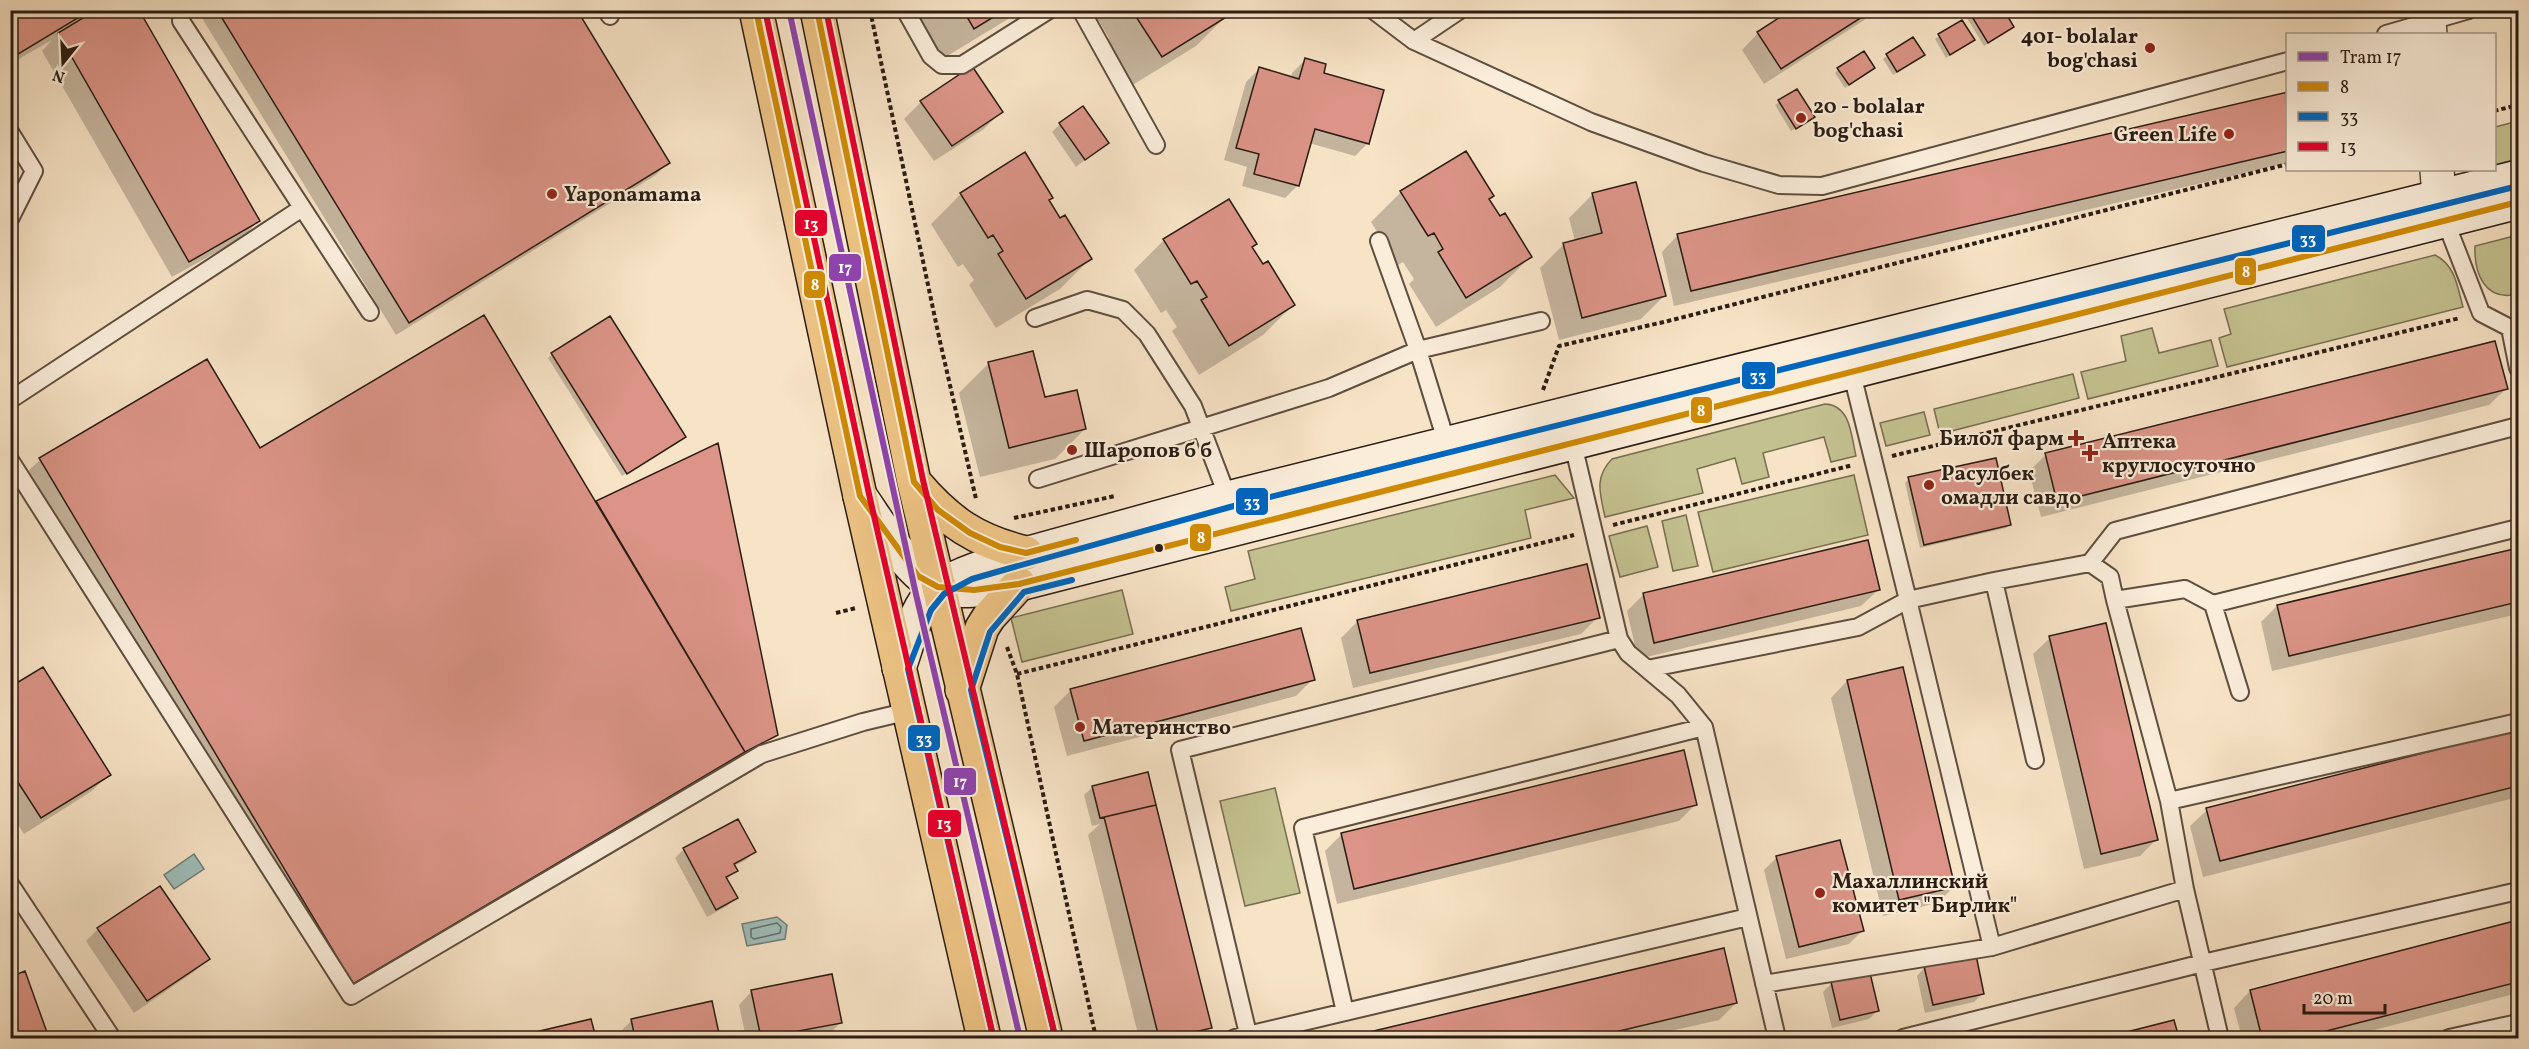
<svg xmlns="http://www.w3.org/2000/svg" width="2529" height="1049" font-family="Vollkorn,serif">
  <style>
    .green { fill: #c4c190; stroke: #786e52; stroke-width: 1.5 }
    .water { fill: #9ebdb9; stroke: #707d77; stroke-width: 1.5 }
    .shadow { fill: #0003 }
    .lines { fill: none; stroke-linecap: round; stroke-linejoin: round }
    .shore { stroke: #646c66; stroke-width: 1.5 }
    .building { fill: #db9487; stroke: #2b1c13; stroke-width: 1.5 }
    .service-casing { stroke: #5e4e40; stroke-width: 20 }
    .minor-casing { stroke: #5e4e40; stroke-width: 36 }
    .secondary-casing { stroke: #2b1c13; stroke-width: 36 }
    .primary-casing { stroke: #2b1c13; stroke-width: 36 }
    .path { stroke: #2b1c13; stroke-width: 4; stroke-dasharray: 4.5 3; stroke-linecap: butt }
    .service { stroke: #faedda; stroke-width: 16 }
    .minor { stroke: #faedda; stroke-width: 33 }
    .secondary { stroke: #faedda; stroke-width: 33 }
    .primary { stroke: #ecc283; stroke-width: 33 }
    .bus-1-casing { stroke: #faedda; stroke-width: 10 }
    .bus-2-casing { stroke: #faedda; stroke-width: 10 }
    .bus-3-casing { stroke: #faedda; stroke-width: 10 }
    .bus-1 { stroke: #ce8a04; stroke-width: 6 }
    .bus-2 { stroke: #0065bd; stroke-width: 6 }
    .bus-3 { stroke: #e4002b; stroke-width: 6 }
    .tram-1-casing { stroke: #faedda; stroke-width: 10 }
    .tram-1 { stroke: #8e44ad; stroke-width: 6 }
    .poi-dot { fill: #8f2418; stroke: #faedda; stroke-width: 2 }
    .bus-dot { fill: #2b1c13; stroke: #faedda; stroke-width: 2 }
    .labels { text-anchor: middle; stroke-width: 4.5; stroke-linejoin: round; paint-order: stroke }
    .poi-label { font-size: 21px; font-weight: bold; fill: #2b1c13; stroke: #faedda; text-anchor: start }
    .line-badge { stroke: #faedda; stroke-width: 2 }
    .badge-label { font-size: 16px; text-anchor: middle; font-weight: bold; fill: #fff }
  </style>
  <rect width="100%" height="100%" fill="#f7e3c6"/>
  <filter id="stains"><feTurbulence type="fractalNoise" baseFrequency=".00333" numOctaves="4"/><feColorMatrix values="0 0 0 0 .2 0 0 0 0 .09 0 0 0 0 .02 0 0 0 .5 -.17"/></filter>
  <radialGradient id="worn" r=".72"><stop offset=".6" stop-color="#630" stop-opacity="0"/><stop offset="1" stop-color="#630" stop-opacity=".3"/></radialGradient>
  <path class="green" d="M 2518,121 L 2518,159 L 2495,165 L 2495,127 Z
    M 2518,235 L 2518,294 C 2485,302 2474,274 2475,246 Z
    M 2435,255 C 2456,266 2457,286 2463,307 L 2227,367 L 2219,338 L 2231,334 L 2224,309 Z
    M 2152,328 L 2159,353 L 2211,340 L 2218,366 L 2088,399 L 2081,372 L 2126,361 L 2121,336 Z
    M 2073,374 L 2079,398 L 1940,434 L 1934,409 Z
    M 1825,404 C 1851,405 1851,436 1856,456 L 1831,462 L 1824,437 L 1763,453 L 1769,477 L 1742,484 L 1735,458 L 1697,469 L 1703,493 L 1605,517 C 1600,494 1594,477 1612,459 Z
    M 1924,412 L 1930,435 L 1886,446 L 1880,423 Z
    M 1555,475 L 1574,498 L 1525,510 L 1531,538 L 1231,611 L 1225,587 L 1255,579 L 1248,551 Z
    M 1854,475 L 1868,535 L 1713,572 L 1698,512 Z
    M 1686,515 L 1698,566 L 1673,571 L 1662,521 Z
    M 1647,526 L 1658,567 L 1620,577 L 1609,536 Z
    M 1122,590 L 1133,634 L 1022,662 L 1011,618 Z
    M 1275,788 L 1300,893 L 1245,906 L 1220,801 Z"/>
  <path class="water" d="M 194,854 L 204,869 L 174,889 L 164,875 Z
    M 777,917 L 787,925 L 785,939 L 747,946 L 742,924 Z"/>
  <path class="shadow" d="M 10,10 L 137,10 L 258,221 L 242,238 L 172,277 L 42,51 L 52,40 L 10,64 Z
    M 197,10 L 575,10 L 668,162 L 656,175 L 396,335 Z
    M 921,10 L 1016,10 L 1008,19 L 944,58 L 917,15 Z
    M 1085,10 L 1222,10 L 1226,16 L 1196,46 L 1131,86 L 1104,43 L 1109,38 L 1099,21 L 1093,24 Z
    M 1408,10 L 1429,10 L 1422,19 Z
    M 1782,10 L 1880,10 L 1764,84 L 1742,50 L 1758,33 L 1785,16 Z
    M 1962,10 L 2002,10 L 2012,27 L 1984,46 Z
    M 1961,22 L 1969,43 L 1946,58 L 1935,39 Z
    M 1887,56 L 1919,58 L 1893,75 L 1883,59 Z
    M 1305,60 L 1322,74 L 1368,143 L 1355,156 L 1309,143 L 1298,185 L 1285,198 L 1242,186 L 1247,167 L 1224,160 L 1246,82 L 1259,69 L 1291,78 L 1292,73 Z
    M 971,69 L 1001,112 L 984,129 L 934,161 L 904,119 L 921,102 Z
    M 1838,69 L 1869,71 L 1845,88 L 1835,73 Z
    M 2288,93 L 2288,163 L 1674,306 L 1662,252 L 1678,235 Z
    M 1779,102 L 1813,117 L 1791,131 L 1775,105 Z
    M 1060,124 L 1107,143 L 1076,167 L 1052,132 Z
    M 1635,184 L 1664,296 L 1641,319 L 1559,340 L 1540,268 L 1564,244 L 1575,241 L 1569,218 L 1592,195 Z
    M 1401,192 L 1488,200 L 1530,257 L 1500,287 L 1436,327 L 1409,284 L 1414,279 L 1403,262 L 1398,265 L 1371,222 Z
    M 961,194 L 1048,201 L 1090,259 L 1060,289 L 996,328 L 969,285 L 974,280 L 963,264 L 958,267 L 931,224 Z
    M 1164,240 L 1251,247 L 1293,305 L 1263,335 L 1199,375 L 1172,331 L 1177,327 L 1166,310 L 1161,313 L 1134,270 Z
    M 552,354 L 680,440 L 622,476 L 548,358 Z
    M 206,361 L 260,450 L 595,504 L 717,445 L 776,734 L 740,756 L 731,765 L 340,996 L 27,472 L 40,460 Z
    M 989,363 L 1085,429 L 1055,459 L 980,477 L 959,393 Z
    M 2506,389 L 2489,405 L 2041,517 L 2029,471 L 2046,455 Z
    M 1909,479 L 2010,524 L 2006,528 L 1920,548 L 1905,483 Z
    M 1867,542 L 1878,590 L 1861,606 L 1638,659 L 1627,611 L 1643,595 Z
    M 2518,550 L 2518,614 L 2272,671 L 2261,622 L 2277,606 Z
    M 1598,617 L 1581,634 L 1353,688 L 1341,638 L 1358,621 Z
    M 2050,638 L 2157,839 L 2140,856 L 2084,869 L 2033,654 Z
    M 1313,679 L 1296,696 L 1067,756 L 1054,707 L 1071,690 Z
    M 1847,681 L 1954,887 L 1937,903 L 1883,916 L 1831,698 Z
    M 10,689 L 109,774 L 92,791 L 24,834 L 10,813 Z
    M 2518,731 L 2518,797 L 2203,877 L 2190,826 L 2207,810 Z
    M 1683,752 L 1696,804 L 1679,821 L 1337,904 L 1325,851 L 1341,835 Z
    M 1093,787 L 1210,1027 L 1199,1038 L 1139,1038 L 1088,835 L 1100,824 L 1092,826 L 1084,795 Z
    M 737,821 L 754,852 L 746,860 L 734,866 L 736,871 L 726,880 L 736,898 L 727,906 L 707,917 L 675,858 L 684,849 Z
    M 1777,857 L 1862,931 L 1849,944 L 1786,959 L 1764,870 Z
    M 2518,922 L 2518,993 L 2343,1038 L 2242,1038 L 2234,1008 L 2250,991 Z
    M 98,929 L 208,959 L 195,971 L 134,1013 L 86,941 Z
    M 1723,949 L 1736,1003 L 1719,1020 L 1640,1038 L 1350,1038 Z
    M 1925,967 L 1982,994 L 1974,1002 L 1925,1013 L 1917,976 Z
    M 24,973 L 48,1038 L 10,1038 L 10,978 Z
    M 831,975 L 841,1022 L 828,1035 L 810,1038 L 746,1038 L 739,1005 L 751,992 Z
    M 1832,983 L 1877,1011 L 1869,1019 L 1832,1028 L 1823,992 Z
    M 711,1002 L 719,1038 L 620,1038 L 619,1033 L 632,1020 Z
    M 590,1021 L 594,1038 L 516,1038 Z
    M 2173,1022 L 2177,1038 L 2109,1038 Z"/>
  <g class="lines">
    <path class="shore" d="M 777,923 L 781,927 L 780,933 L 754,939 L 751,937 L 751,929 Z"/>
  </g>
  <path class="building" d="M 10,10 L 91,10 L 10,59 Z
    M 96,10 L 139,10 L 260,221 L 189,262 L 58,33 Z
    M 217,10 L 577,10 L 670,163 L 409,323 Z
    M 963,10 L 1005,10 L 974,29 Z
    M 1135,10 L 1224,10 L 1228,16 L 1162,57 L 1133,12 Z
    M 1791,10 L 1873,10 L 1781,69 L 1757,32 Z
    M 1968,10 L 2004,10 L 2014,27 L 1988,43 Z
    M 1962,20 L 1975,40 L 1950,55 L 1938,34 Z
    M 1913,37 L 1925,55 L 1897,72 L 1886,54 Z
    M 1864,51 L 1875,68 L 1849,85 L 1837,68 Z
    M 1305,58 L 1326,64 L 1324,73 L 1384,90 L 1369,144 L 1315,129 L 1299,186 L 1254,174 L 1259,154 L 1236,148 L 1259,67 L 1299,79 Z
    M 972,66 L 1003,112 L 952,146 L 920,101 Z
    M 1797,89 L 1815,117 L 1796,129 L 1778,100 Z
    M 2288,92 L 2288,151 L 1691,291 L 1677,234 Z
    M 1083,106 L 1109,143 L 1085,160 L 1059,123 Z
    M 1466,151 L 1494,196 L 1489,199 L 1500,216 L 1505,213 L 1532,257 L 1466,298 L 1438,252 L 1443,249 L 1434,233 L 1428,236 L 1400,191 Z
    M 1025,152 L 1053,198 L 1049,200 L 1060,218 L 1065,215 L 1092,259 L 1026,299 L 998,254 L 1003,251 L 993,235 L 988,238 L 960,193 Z
    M 1636,182 L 1666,296 L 1582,318 L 1563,243 L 1602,233 L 1592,193 Z
    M 1229,199 L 1257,244 L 1252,247 L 1263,264 L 1268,261 L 1295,305 L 1229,346 L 1201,300 L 1207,297 L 1197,281 L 1191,284 L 1163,239 Z
    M 484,315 L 745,752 L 353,984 L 39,458 L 207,359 L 260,448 Z
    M 610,316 L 686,437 L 627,474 L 551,353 Z
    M 2495,341 L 2508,389 L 2057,502 L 2045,453 Z
    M 1033,351 L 1045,397 L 1077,390 L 1086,429 L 1009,448 L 988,362 Z
    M 718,443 L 778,735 L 745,752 L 596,501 Z
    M 1996,458 L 2011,525 L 1924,545 L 1908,477 Z
    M 1868,540 L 1880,590 L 1654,643 L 1643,593 Z
    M 2518,548 L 2518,602 L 2289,656 L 2277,605 Z
    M 1587,564 L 1600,618 L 1370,673 L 1357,620 Z
    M 2106,623 L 2158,840 L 2101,854 L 2049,636 Z
    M 1301,628 L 1315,680 L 1084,741 L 1070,689 Z
    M 43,667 L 111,775 L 41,818 L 10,770 L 10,687 Z
    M 1903,667 L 1955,887 L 1899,900 L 1847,680 Z
    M 2518,729 L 2518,786 L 2220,861 L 2206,808 Z
    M 1684,750 L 1697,805 L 1354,889 L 1341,833 Z
    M 1148,772 L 1156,805 L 1100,818 L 1092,786 Z
    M 1156,805 L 1212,1028 L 1168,1038 L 1159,1038 L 1104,817 Z
    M 738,819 L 756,852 L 734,864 L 738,871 L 726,877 L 738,898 L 716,910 L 683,848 Z
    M 1840,840 L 1864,931 L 1799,947 L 1776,856 Z
    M 160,886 L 210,959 L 147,1001 L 97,928 Z
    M 2518,920 L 2518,982 L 2299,1038 L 2262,1038 L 2250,990 Z
    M 1724,948 L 1737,1003 L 1590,1038 L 1344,1038 Z
    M 1976,955 L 1984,994 L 1933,1005 L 1924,966 Z
    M 25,971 L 49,1038 L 10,1038 L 10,977 Z
    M 1870,973 L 1879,1011 L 1840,1020 L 1831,982 Z
    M 832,974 L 842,1023 L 761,1038 L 751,990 Z
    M 712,1001 L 720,1038 L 635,1038 L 631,1019 Z
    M 591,1019 L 596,1038 L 510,1038 Z
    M 2174,1020 L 2179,1038 L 2103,1038 Z"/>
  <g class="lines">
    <defs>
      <path id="service" d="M 606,10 L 610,16
        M 1081,10 L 1156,145
        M 1373,10 L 1414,41 L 1591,122 L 1704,163 L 1779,185 L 1822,186 L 2288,61
        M 908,15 L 931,56 L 942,65 L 962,65 L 1049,10
        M 181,21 L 370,312
        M 2386,34 L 2469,10
        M 1414,41 L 1460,10
        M 10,132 L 34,171 L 10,219
        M 2445,220 L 2481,313 L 2510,328 L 2518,368
        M 1379,241 L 1418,350 L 1447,444
        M 1035,318 L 1087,300 L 1123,310 L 1147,334 L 1193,406 L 1228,498
        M 1850,366 L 1908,600 L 1994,581 L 2090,563 L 2115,531 L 2518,426
        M 10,400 L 302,208
        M 1573,444 L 1619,639 L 1628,653 L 1678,695 L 1704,727 L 1777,1038
        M 10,460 L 351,996 L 762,754 L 863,722 L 909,711
        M 1038,479 L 1329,388 L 1418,350 L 1541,321
        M 2090,563 L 2110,577 L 2115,600 L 2169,801 L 2185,889 L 2220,1038
        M 1994,581 L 2035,760
        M 2115,600 L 2185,589 L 2213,604 L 2240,692
        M 2213,604 L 2518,528
        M 1647,669 L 1858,627 L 1908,600 L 1992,947
        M 2169,801 L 2518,722
        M 10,884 L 112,1038
        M 1764,984 L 1992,947 L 2185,889
        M 1345,1012 L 1303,828 L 1704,727
        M 1235,1038 L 1748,917
        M 1249,1038 L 1180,750 L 1619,639
        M 1903,1038 L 2203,963 L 2518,891
        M 2449,1038 L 2518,1023"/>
      <path id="minor" d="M 2428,10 L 2430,34
        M 2437,170 L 2439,196 L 2445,220"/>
      <path id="secondary" d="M 860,496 C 878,521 909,575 937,586 C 959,596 995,587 1019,584 L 2518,202
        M 899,668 C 906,649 913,619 924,603 C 943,578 976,569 1004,560 L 1228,498 L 2518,177"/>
      <path id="primary" d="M 756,10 L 860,496 L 984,1038
        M 817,10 L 914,482 L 1046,1038
        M 915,483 C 948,522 976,541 1026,553
        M 962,690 L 982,628 L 989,617 L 1019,584"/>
    </defs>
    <use href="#service" class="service-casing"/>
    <use href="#minor" class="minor-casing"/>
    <use href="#secondary" class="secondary-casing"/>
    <use href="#primary" class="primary-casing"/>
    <path class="path" d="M 870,10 L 939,337 L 976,499
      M 2494,111 L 2518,105
      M 1543,390 L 1559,346 L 1668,321 L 2288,164
      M 1892,456 L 2460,318
      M 1014,518 L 1115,496
      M 1613,525 L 1853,465
      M 836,613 L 856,608
      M 1007,647 L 1017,674 L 1096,1038
      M 1017,674 L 1574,535"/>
    <use href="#service" class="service"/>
    <use href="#minor" class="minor"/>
    <use href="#secondary" class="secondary"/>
    <use href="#primary" class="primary"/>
    <defs>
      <path id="bus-1" d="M 756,10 L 860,496 L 918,576 L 938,587 L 974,590 L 1019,584 L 2518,202
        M 817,10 L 914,482 L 938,510 L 970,533 L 1000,547 L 1026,553 L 1076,540"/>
      <path id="bus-2" d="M 993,1036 L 908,669 L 931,610 L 944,594 L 972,579 L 1007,569 L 1230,507 L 2518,186
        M 1055,1036 L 971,690 L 990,632 L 1024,592 L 1072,580"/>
      <path id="bus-3" d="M 765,10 L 869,494 L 993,1036
        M 826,10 L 923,480 L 1055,1036"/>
    </defs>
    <use href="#bus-1" class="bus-1-casing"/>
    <use href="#bus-2" class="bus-2-casing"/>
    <use href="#bus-3" class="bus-3-casing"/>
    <use href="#bus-1" class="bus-1"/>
    <use href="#bus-2" class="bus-2"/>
    <use href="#bus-3" class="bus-3"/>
    <defs>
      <path id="tram-1" d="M 789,10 L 915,590 L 1020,1038"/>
    </defs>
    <use href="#tram-1" class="tram-1-casing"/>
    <use href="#tram-1" class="tram-1"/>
  </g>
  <g class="poi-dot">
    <circle cx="2150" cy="48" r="6"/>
    <circle cx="1801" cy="118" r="6"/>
    <circle cx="2229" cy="134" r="6"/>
    <circle cx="552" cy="194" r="6"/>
    <path d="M2073 429h6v6h6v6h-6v6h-6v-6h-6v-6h6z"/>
    <circle cx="1072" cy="450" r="6"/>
    <path d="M2087 444h6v6h6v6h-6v6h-6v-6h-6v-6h6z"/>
    <circle cx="1929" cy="485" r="6"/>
    <circle cx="1080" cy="727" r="6"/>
    <circle cx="1820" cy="893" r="6"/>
  </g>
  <circle class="bus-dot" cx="1159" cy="548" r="5"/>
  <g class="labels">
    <g class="poi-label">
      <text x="2138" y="43" text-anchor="end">401- bolalar<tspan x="2138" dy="24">bog'chasi</tspan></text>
      <text x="1813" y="113">20 - bolalar<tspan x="1813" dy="24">bog'chasi</tspan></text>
      <text x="2217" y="141" text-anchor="end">Green Life</text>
      <text x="564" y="201">Yaponamama</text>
      <text x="2064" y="445" text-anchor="end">Билол фарм</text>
      <text x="2102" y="448">Аптека<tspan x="2102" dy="24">круглосуточно</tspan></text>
      <text x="1084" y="457">Шаропов б б</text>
      <text x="1941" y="480">Расулбек<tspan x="1941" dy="24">омадли савдо</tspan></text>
      <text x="1092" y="734">Материнство</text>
      <text x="1832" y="888">Махаллинский<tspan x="1832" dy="24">комитет "Бирлик"</tspan></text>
    </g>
  </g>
  <g class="line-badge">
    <rect x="794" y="209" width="34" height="28" rx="6" fill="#e4002b"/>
    <rect x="2291" y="224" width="35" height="29" rx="6" fill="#0065bd"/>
    <rect x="828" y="253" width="34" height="29" rx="6" fill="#8e44ad"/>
    <rect x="2234" y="257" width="23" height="29" rx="6" fill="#ce8a04"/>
    <rect x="803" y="270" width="23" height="29" rx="6" fill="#ce8a04"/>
    <rect x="1741" y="361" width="35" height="29" rx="6" fill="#0065bd"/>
    <rect x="1690" y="396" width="23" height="28" rx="6" fill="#ce8a04"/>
    <rect x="1235" y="487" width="34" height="29" rx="6" fill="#0065bd"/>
    <rect x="1189" y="523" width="23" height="29" rx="6" fill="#ce8a04"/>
    <rect x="907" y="724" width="34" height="28" rx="6" fill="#0065bd"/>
    <rect x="943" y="767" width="34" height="29" rx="6" fill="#8e44ad"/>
    <rect x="927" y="809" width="35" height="29" rx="6" fill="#e4002b"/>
  </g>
  <g class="badge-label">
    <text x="811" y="229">13</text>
    <text x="2308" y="244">33</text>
    <text x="845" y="273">17</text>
    <text x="2246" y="277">8</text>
    <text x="815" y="290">8</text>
    <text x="1758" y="381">33</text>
    <text x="1701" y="416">8</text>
    <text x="1252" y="507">33</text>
    <text x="1201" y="543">8</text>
    <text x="924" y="744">33</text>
    <text x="960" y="787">17</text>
    <text x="944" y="829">13</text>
  </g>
  <rect width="2529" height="1049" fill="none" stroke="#f7e3c6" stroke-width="36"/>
  <rect x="12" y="12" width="2505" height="1025" fill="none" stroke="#2b1c13" stroke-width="3"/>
  <rect x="18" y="18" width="2493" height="1013" fill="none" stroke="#2b1c13" stroke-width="1.5"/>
  <rect x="2286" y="33" width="210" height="138" fill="#faedda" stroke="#a7998a" stroke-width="1.5"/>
  <rect x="2298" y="52" width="30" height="9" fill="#8e44ad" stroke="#a7998a" stroke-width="1.5"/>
  <text x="2340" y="63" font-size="18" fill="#2b1c13">Tram 17</text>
  <rect x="2298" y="82" width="30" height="9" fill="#ce8a04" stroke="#a7998a" stroke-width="1.5"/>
  <text x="2340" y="93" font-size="18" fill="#2b1c13">8</text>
  <rect x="2298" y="112" width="30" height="9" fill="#0065bd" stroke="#a7998a" stroke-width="1.5"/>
  <text x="2340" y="123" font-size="18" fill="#2b1c13">33</text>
  <rect x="2298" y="142" width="30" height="9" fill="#e4002b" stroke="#a7998a" stroke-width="1.5"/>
  <text x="2340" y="153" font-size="18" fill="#2b1c13">13</text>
  <g transform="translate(63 63) rotate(198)" stroke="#faedda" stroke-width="4.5" paint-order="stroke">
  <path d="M0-4.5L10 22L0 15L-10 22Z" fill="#2b1c13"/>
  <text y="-9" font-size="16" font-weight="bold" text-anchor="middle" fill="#2b1c13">N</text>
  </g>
  <path d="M2304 1004v9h81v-9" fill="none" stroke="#2b1c13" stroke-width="3"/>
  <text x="2313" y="1004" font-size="18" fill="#2b1c13" stroke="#faedda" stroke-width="4.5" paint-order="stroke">20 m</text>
  <rect width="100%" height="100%" filter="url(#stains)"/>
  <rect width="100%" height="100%" fill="url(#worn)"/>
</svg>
